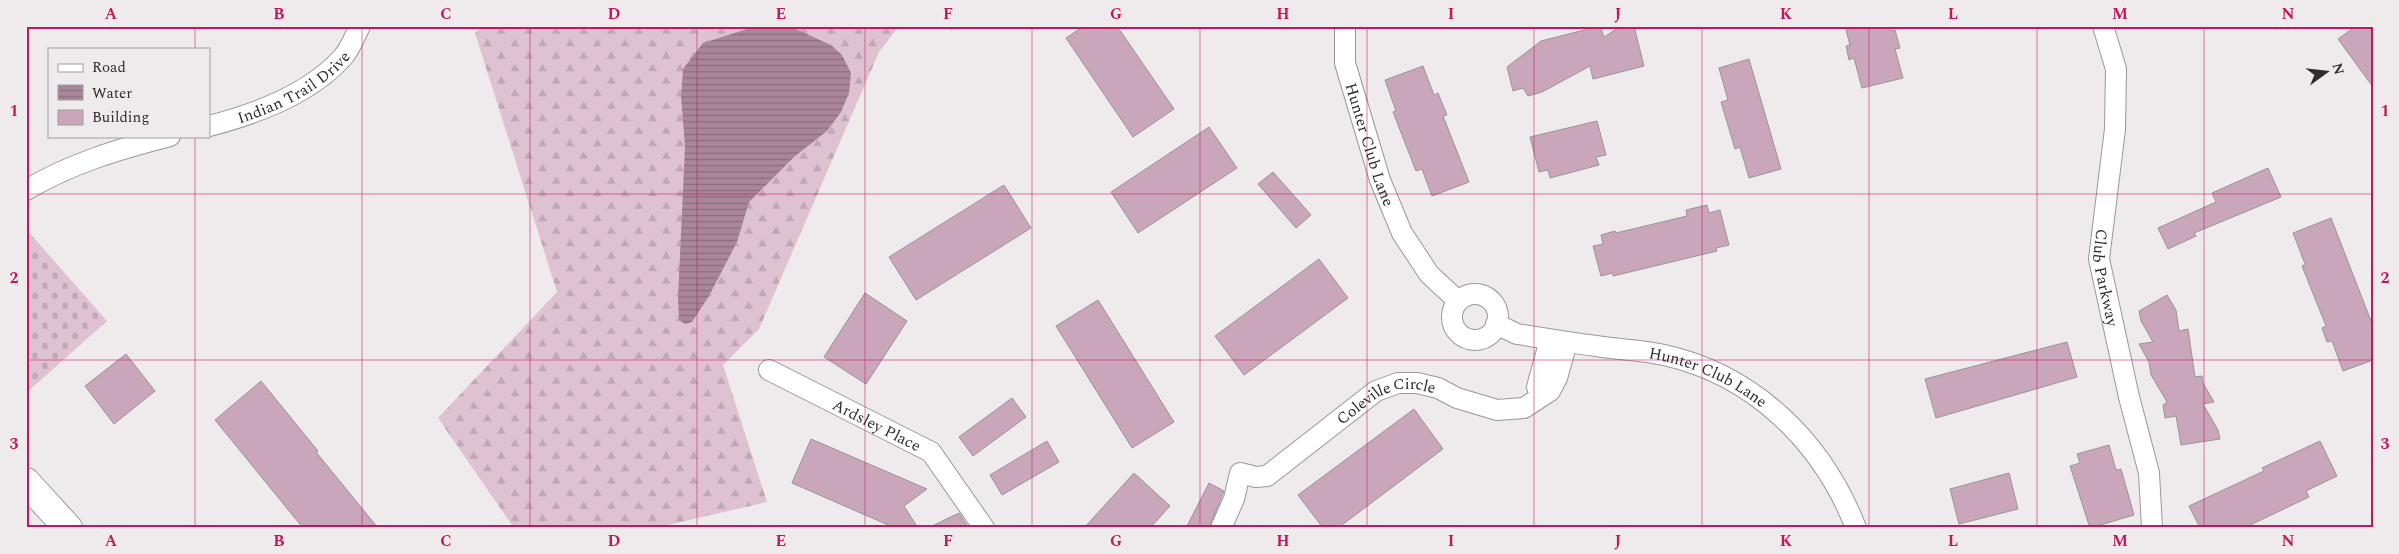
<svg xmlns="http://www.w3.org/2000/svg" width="2399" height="554" font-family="Spectral,serif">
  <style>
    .forest { fill: url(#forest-firs) }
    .cemetery { fill: url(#cemetery-stones) }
    .water { fill: url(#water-rules) }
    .building { fill: #caa6ba; stroke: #999497 }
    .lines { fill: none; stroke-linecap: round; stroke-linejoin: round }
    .street-casing { stroke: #9b9799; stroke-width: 22 }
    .primary-casing { stroke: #9b9799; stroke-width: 30 }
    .street { stroke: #fff; stroke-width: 20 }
    .primary { stroke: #fff; stroke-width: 28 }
    .grid { fill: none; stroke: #c2185b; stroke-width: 1; stroke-opacity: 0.55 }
    .labels { text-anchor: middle; stroke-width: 4.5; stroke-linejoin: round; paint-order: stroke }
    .street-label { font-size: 16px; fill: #2f2d2e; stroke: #efeaec }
    .neatline { fill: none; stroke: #c2185b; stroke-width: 2 }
    .grid-label { font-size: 16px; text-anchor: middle; font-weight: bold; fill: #c2185b }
  </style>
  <defs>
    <pattern id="forest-firs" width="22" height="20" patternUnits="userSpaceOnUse" patternTransform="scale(1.25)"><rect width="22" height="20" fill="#dfc2d2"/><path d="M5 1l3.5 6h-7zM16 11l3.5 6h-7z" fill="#c0a7b5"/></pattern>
    <pattern id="cemetery-stones" width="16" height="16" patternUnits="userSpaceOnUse" patternTransform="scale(1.25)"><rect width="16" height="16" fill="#dfc2d2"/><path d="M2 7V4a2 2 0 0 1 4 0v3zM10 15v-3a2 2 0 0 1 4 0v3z" fill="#c0a7b5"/></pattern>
    <pattern id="water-rules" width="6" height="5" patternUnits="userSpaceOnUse" patternTransform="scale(1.25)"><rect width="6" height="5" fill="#a98699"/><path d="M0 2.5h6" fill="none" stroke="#8a6e7d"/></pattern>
  </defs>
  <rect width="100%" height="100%" fill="#efeaec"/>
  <path class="forest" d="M 483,26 L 899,26 L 879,52 L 759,329 L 723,365 L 767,502 L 655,528 L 514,528 L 438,418 L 557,292 L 475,33 Z"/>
  <path class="cemetery" d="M 26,229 L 107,321 L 26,393 Z"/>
  <path class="water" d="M 789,26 L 831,45 L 842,55 L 851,73 L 849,93 L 841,112 L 827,131 L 794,157 L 749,202 L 737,242 L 709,296 L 692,322 L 685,324 L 679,320 L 678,299 L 685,146 L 681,97 L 683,69 L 703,43 L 747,29 Z"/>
  <path class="building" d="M 1084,26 L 1117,26 L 1174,109 L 1133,137 L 1066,38 Z
    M 1600,26 L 1604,37 L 1618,28 L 1634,26 L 1644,66 L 1593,79 L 1590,66 L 1542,92 L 1528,96 L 1523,88 L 1513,91 L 1507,67 L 1541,41 Z
    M 1845,26 L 1890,26 L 1891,31 L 1895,30 L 1900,48 L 1895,49 L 1903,78 L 1862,88 L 1854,58 L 1849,60 L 1846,46 L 1850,45 Z
    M 2356,26 L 2373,26 L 2373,87 L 2338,39 Z
    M 1749,59 L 1781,169 L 1749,178 L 1740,147 L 1735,149 L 1721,102 L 1728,100 L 1719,68 Z
    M 1423,66 L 1434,95 L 1438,93 L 1447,115 L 1443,116 L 1469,182 L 1432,196 L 1422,169 L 1416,171 L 1393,112 L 1396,111 L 1385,80 Z
    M 1597,121 L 1606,155 L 1596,157 L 1599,165 L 1550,178 L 1548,170 L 1539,172 L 1530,137 Z
    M 1209,127 L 1237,168 L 1138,233 L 1111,192 Z
    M 2268,168 L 2281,197 L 2194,233 L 2196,236 L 2168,249 L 2158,228 L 2216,202 L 2212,193 Z
    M 1273,172 L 1311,215 L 1296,228 L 1258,184 Z
    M 1004,185 L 1031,228 L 916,300 L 889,257 Z
    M 1707,205 L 1709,213 L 1720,210 L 1729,245 L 1716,248 L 1717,251 L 1613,276 L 1613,273 L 1601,276 L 1593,246 L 1603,244 L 1601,235 L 1615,231 L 1616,233 L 1687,216 L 1686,210 Z
    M 2331,218 L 2373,326 L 2373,360 L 2343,371 L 2332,341 L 2327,342 L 2322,328 L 2326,326 L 2302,266 L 2305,264 L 2293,233 Z
    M 1319,259 L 1348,298 L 1244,375 L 1215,336 Z
    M 865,293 L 907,321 L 866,384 L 824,357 Z
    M 2167,295 L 2176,310 L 2179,331 L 2188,329 L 2195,377 L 2202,376 L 2203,383 L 2214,402 L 2203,404 L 2218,430 L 2220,439 L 2181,445 L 2176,416 L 2165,418 L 2163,405 L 2167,402 L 2151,375 L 2149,362 L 2139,344 L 2153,342 L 2141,321 L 2139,311 Z
    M 1098,300 L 1174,422 L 1132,448 L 1056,326 Z
    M 2067,342 L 2077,377 L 1936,418 L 1925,379 Z
    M 126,354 L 155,391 L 114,424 L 85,386 Z
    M 261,381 L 318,451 L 316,452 L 378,528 L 303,528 L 215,420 Z
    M 1012,398 L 1026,417 L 973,456 L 959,437 Z
    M 1414,409 L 1443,449 L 1338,528 L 1323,528 L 1298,495 Z
    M 811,439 L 927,489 L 904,506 L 918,528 L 895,528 L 792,483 Z
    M 1047,441 L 1059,462 L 1002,495 L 990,475 Z
    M 2320,441 L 2337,476 L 2306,491 L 2309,497 L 2244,528 L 2200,528 L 2189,506 L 2264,471 L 2262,468 Z
    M 2109,445 L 2116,470 L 2121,469 L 2134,515 L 2090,528 L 2070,466 L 2080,463 L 2077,454 Z
    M 1134,473 L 1170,506 L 1150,528 L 1084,528 Z
    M 2009,473 L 2018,509 L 1959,524 L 1950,489 Z
    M 1209,483 L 1224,491 L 1209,528 L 1186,528 Z
    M 959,513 L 969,528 L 928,528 Z"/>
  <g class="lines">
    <defs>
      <g id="street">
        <path id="s1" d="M 1345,26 L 1345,63 L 1380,180 L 1402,233 L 1429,274 L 1458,301"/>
        <path id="s2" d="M 2103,26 L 2116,69 L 2115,129 L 2099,259 L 2129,397 L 2149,473 L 2152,528"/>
        <path id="s3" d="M 209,126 C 256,114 310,94 343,57 C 350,49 355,36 360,26"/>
        <path d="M 26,190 C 72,163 119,149 170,136"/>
        <circle cx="1475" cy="317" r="23"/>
        <path id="s4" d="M 1496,324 L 1517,334 C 1548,339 1579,344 1611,348 C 1628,350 1646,351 1664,355 C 1755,375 1823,443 1856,528"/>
        <path id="s5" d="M 769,370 L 931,452 L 984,528"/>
        <path d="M 1541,396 L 1537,387 L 1550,340"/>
        <path id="s6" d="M 1221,528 L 1234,499 L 1240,473 L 1256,477 L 1267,476 L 1376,391 L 1398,383 L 1417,383 L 1438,388 L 1457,398 L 1497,410 L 1524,408 L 1550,391 L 1557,378 L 1567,342"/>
      </g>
      <path id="primary" d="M 26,482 L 68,528"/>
    </defs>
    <use href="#street" class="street-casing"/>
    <use href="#primary" class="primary-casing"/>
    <use href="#street" class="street"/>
    <use href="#primary" class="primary"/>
  </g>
  <path class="grid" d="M 195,26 L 195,49M 362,26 L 362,528M 530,26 L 530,528M 697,26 L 697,528M 865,26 L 865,528M 1032,26 L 1032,528M 1200,26 L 1200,528M 1367,26 L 1367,528M 1534,26 L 1534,528M 1702,26 L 1702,528M 1869,26 L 1869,528M 2037,26 L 2037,528M 2204,26 L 2204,528M 195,136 L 195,528M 26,194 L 2373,194M 26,360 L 2373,360"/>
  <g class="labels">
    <g class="street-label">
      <text dy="6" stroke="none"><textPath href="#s3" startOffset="94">Indian Trail Drive</textPath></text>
      <text dy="6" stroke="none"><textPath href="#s1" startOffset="122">Hunter Club Lane</textPath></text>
      <text dy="6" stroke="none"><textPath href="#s2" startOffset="255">Club Parkway</textPath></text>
      <text dy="6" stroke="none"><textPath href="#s4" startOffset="221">Hunter Club Lane</textPath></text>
      <text dy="6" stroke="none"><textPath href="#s6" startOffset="231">Coleville Circle</textPath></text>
      <text dy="6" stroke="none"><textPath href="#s5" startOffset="121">Ardsley Place</textPath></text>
    </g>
  </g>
  <rect width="2399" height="554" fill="none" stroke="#efeaec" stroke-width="55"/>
  <rect x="48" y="48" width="162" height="90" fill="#efeaec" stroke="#a29ea0"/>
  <rect x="58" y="64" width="25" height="8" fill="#ffffff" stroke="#a29ea0"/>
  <text x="92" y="72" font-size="15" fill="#2f2d2e">Road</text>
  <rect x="58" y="85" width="25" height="15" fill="url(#water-rules)" stroke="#a29ea0"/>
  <text x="92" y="98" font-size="15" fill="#2f2d2e">Water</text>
  <rect x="58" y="110" width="25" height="15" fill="#caa6ba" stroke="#a29ea0"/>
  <text x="92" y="122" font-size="15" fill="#2f2d2e">Building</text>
  <g transform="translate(2326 72) rotate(75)" stroke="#efeaec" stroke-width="4" paint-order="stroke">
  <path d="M0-4L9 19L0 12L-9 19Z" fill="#2f2d2e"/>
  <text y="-8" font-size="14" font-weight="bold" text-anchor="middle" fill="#2f2d2e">N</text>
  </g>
  <rect x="28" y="28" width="2344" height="498" class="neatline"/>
  <g class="grid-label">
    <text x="111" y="19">A</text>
    <text x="279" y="19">B</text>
    <text x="446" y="19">C</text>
    <text x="614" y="19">D</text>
    <text x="781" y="19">E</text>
    <text x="948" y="19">F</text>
    <text x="1116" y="19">G</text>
    <text x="1283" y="19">H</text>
    <text x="1451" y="19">I</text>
    <text x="1618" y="19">J</text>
    <text x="1786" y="19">K</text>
    <text x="1953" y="19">L</text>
    <text x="2120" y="19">M</text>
    <text x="2288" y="19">N</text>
    <text x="14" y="116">1</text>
    <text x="2385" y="116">1</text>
    <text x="14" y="283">2</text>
    <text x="2385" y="283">2</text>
    <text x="14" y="449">3</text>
    <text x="2385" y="449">3</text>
    <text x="111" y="546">A</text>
    <text x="279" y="546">B</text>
    <text x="446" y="546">C</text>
    <text x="614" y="546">D</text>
    <text x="781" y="546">E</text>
    <text x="948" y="546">F</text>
    <text x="1116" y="546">G</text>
    <text x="1283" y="546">H</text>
    <text x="1451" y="546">I</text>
    <text x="1618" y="546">J</text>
    <text x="1786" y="546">K</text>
    <text x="1953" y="546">L</text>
    <text x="2120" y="546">M</text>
    <text x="2288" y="546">N</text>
  </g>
</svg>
